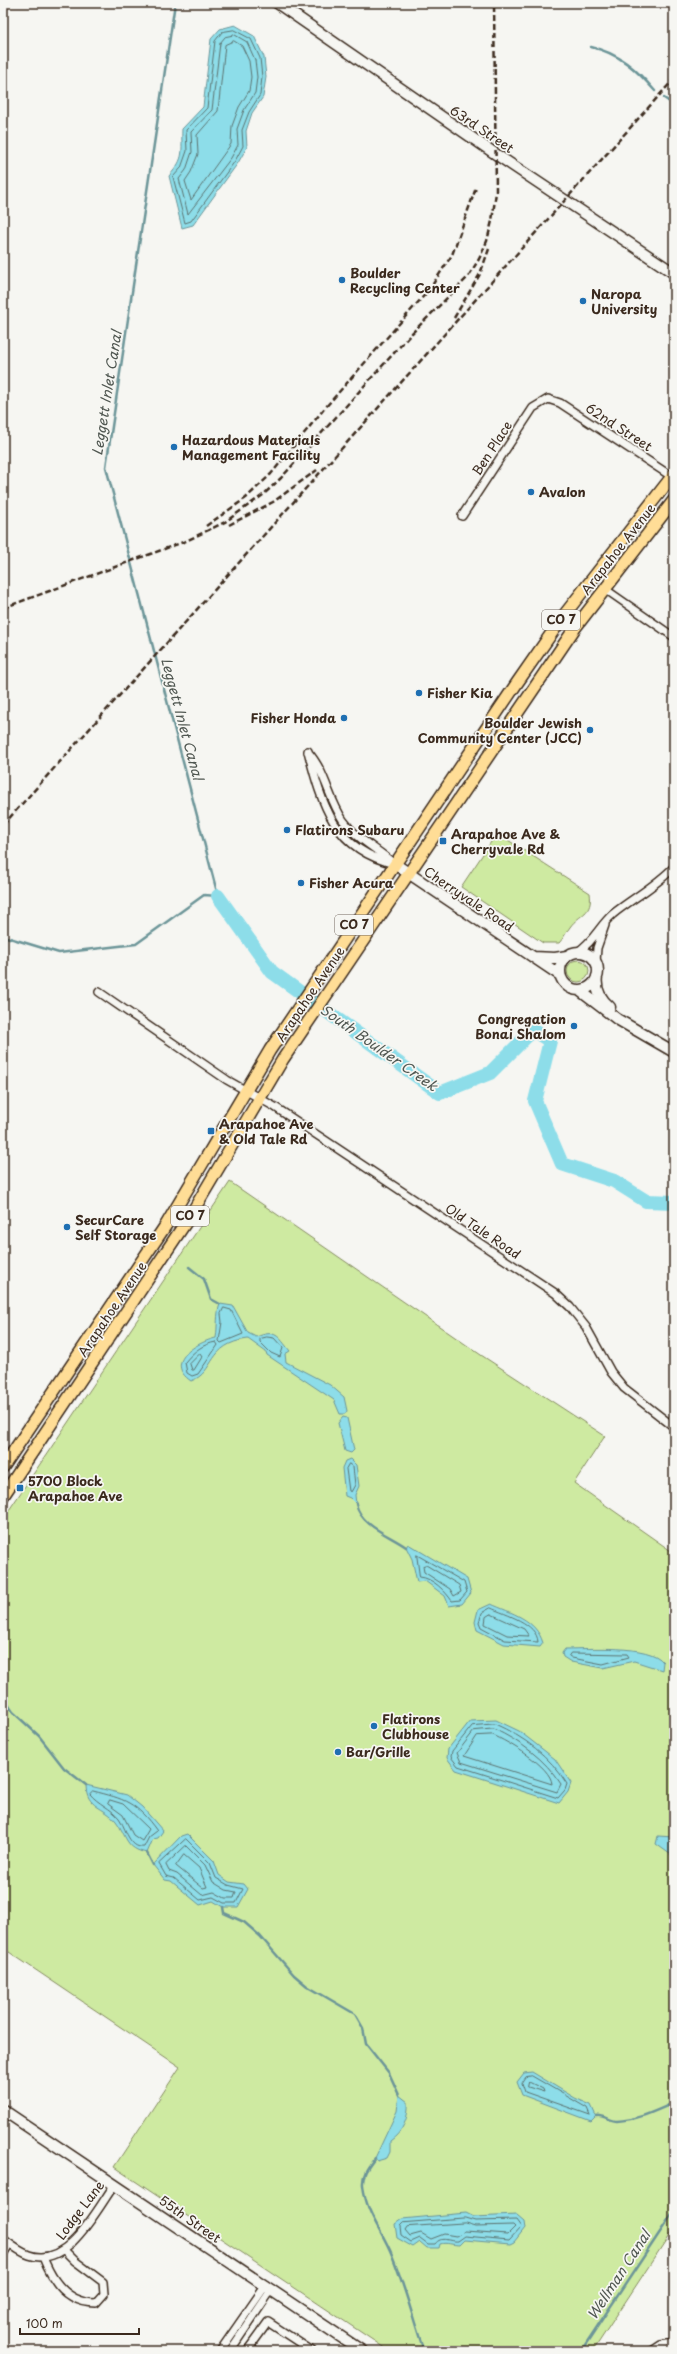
<svg xmlns="http://www.w3.org/2000/svg" width="677" height="2354" font-family="'Playpen Sans',sans-serif">
  <style>
    .green { fill: #ceeaa1; stroke: #848a60 }
    .water { fill: #8ddde9; stroke: #6c9598 }
    .lines { fill: none; stroke-linecap: round; stroke-linejoin: round }
    .shore { stroke: #5c726f; stroke-width: 1 }
    .stream { stroke: #6c9598; stroke-width: 2.5 }
    .river { stroke: #8ddde9; stroke-width: 14 }
    .street-casing { stroke: #3b2a1e; stroke-width: 10 }
    .secondary-casing { stroke: #3b2a1e; stroke-width: 13 }
    .primary-casing { stroke: #3b2a1e; stroke-width: 14 }
    .street { stroke: #f6f6f2; stroke-width: 7 }
    .secondary { stroke: #f6f6f2; stroke-width: 10 }
    .primary { stroke: #ffdd96; stroke-width: 11 }
    .rail { stroke: #3b2a1e; stroke-width: 2.5; stroke-dasharray: 6 3; stroke-linecap: butt }
    .poi-dot { fill: #1f6fb2; stroke: #f6f6f2; stroke-width: 1.5 }
    .labels { text-anchor: middle; stroke-width: 3.5; stroke-linejoin: round; paint-order: stroke }
    .shield { fill: #f6f6f2; stroke: #73675e; stroke-width: 1 }
    .shield-label { font-size: 12px; font-weight: bold; fill: #3b2a1e }
    .street-label { font-size: 13px; fill: #3b2a1e; stroke: #f6f6f2 }
    .poi-label { font-size: 13px; font-weight: bold; fill: #3b2a1e; stroke: #f6f6f2; text-anchor: start }
    .water-label { font-size: 14px; font-style: italic; fill: #505751; stroke: #f6f6f2 }
  </style>
  <rect width="100%" height="100%" fill="#f6f6f2"/>
  <filter id="ink" filterUnits="userSpaceOnUse"><feTurbulence type="fractalNoise" baseFrequency=".025" numOctaves="2"/><feDisplacementMap in="SourceGraphic" scale="8" xChannelSelector="R" yChannelSelector="G"/><feConvolveMatrix kernelMatrix="1 2 1 2 8 2 1 2 1" color-interpolation-filters="sRGB"/></filter>
  <g filter="url(#ink)">
    <path class="green" d="M 497,833 L 590,893 C 593,915 580,913 570,927 C 566,932 564,938 559,943 L 543,943 L 461,887 Z
      M567 971a11 11 0 1 1 22 0a11 11 0 1 1-22 0Z
      M 230,1182 L 481,1355 L 605,1436 L 574,1483 L 674,1553 L 674,2228 L 593,2351 L 389,2351 L 114,2167 L 180,2067 L 3,1948 L 3,1519 Z"/>
    <path class="water" d="M 235,25 L 254,36 L 264,57 L 266,77 L 263,97 L 252,113 L 246,131 L 247,147 L 238,163 L 193,225 L 182,228 L 169,176 C 186,157 181,152 182,129 L 203,107 L 211,39 L 220,29 Z
      M 220,1304 L 233,1306 L 248,1333 L 256,1337 C 276,1329 278,1336 290,1351 L 285,1354 L 286,1362 L 330,1385 L 344,1397 L 347,1411 L 345,1414 L 340,1414 L 334,1400 L 267,1355 L 266,1352 L 248,1339 C 207,1344 216,1372 191,1381 C 163,1362 197,1342 216,1338 C 218,1326 216,1315 220,1304 Z
      M 343,1417 L 347,1418 L 354,1450 L 351,1453 L 345,1451 L 338,1423 Z
      M 350,1459 L 356,1465 L 359,1486 L 355,1495 L 356,1504 L 350,1498 L 345,1496 L 342,1468 L 345,1461 Z
      M 408,1544 L 467,1579 L 471,1593 L 462,1604 L 449,1606 L 445,1596 L 425,1581 L 417,1582 L 412,1559 L 406,1547 Z
      M 491,1604 C 511,1613 536,1619 543,1643 L 540,1647 L 504,1644 L 477,1630 L 475,1622 L 478,1610 Z
      M 565,1649 C 587,1649 650,1644 663,1662 L 662,1670 L 634,1661 L 603,1668 L 571,1662 L 563,1657 L 562,1653 Z
      M 496,1720 L 519,1731 L 555,1759 L 571,1783 L 568,1792 L 559,1803 L 456,1770 L 447,1758 L 448,1749 L 470,1721 Z
      M 86,1785 L 127,1795 L 142,1807 L 163,1831 L 158,1838 L 153,1839 L 147,1853 C 125,1849 127,1836 116,1821 C 105,1807 86,1808 86,1785 Z
      M 187,1834 L 214,1861 L 219,1875 L 229,1882 L 244,1884 L 248,1889 L 238,1907 L 223,1907 L 213,1901 L 200,1905 L 171,1881 L 165,1880 L 153,1865 L 181,1836 Z
      M 658,1836 L 674,1837 L 674,1857 L 656,1844 Z
      M 532,2072 L 575,2098 L 591,2105 L 596,2116 L 591,2121 L 522,2095 L 517,2082 L 524,2073 Z
      M 399,2095 L 408,2102 C 409,2117 403,2132 390,2141 L 390,2152 L 387,2158 L 377,2161 L 375,2158 L 397,2111 Z
      M 466,2213 L 474,2217 L 517,2215 L 524,2221 L 525,2228 L 514,2242 L 510,2244 L 465,2240 L 460,2245 C 452,2245 447,2242 440,2244 L 439,2248 L 427,2248 L 420,2242 L 413,2247 L 397,2238 L 395,2224 L 402,2219 Z"/>
    <g class="lines">
      <path class="shore" d="M 234,30 L 251,39 L 260,58 L 262,77 L 260,95 L 249,112 L 242,130 L 243,146 L 235,161 L 191,221 L 185,223 L 173,177 L 181,168 L 187,151 L 186,130 L 207,108 L 215,41 L 222,32 Z
        M 235,35 L 247,42 L 255,60 L 257,77 L 255,93 L 244,110 L 237,129 L 238,145 L 231,158 L 188,214 L 179,179 L 186,170 L 192,152 L 191,132 L 212,110 L 220,43 L 225,37 Z
        M 234,41 L 242,46 L 249,61 L 251,77 L 249,91 L 239,107 L 232,126 L 231,144 L 191,200 L 185,181 L 191,172 L 198,154 L 197,135 L 218,111 L 225,45 Z
        M 224,1308 L 231,1310 L 243,1334 L 221,1343 L 219,1341 L 222,1322 L 221,1314 Z
        M 267,1337 L 274,1338 L 283,1348 L 280,1357 L 271,1353 L 260,1342 L 260,1339 Z
        M 216,1342 L 218,1345 L 198,1374 L 192,1376 L 187,1373 L 185,1362 C 194,1351 203,1344 216,1342 Z
        M 200,1354 L 202,1357 L 194,1370 L 192,1370 L 190,1364 Z
        M 349,1464 L 353,1467 L 355,1485 L 351,1492 L 349,1491 L 346,1469 Z
        M 417,1555 L 464,1582 L 467,1592 L 460,1600 L 452,1601 C 445,1591 433,1578 420,1577 Z
        M 426,1565 L 459,1585 L 461,1592 L 454,1596 L 450,1589 L 424,1572 L 423,1566 Z
        M 491,1608 C 506,1615 537,1623 538,1642 L 505,1640 L 481,1627 L 479,1622 L 482,1613 Z
        M 491,1614 L 524,1629 L 529,1636 L 507,1635 L 485,1624 L 486,1617 Z
        M 571,1653 L 627,1654 L 629,1657 L 603,1664 L 572,1658 L 569,1656 Z
        M 495,1724 C 524,1737 550,1756 567,1784 L 565,1790 L 558,1798 L 458,1766 L 451,1757 L 452,1751 L 472,1726 Z
        M 494,1729 C 521,1742 545,1759 561,1784 L 557,1792 L 461,1762 L 457,1753 L 474,1731 Z
        M 493,1735 C 508,1742 551,1766 552,1784 L 464,1756 L 477,1736 Z
        M 93,1791 C 125,1799 136,1802 157,1831 L 149,1837 L 144,1847 C 129,1849 126,1828 119,1818 C 111,1808 98,1804 90,1794 Z
        M 110,1800 L 123,1804 L 149,1829 L 142,1841 L 133,1835 L 123,1815 L 108,1804 Z
        M 186,1839 L 210,1863 L 216,1878 L 228,1885 L 243,1889 L 236,1903 L 224,1903 L 213,1897 L 200,1900 L 174,1878 L 166,1876 L 159,1864 Z
        M 186,1846 L 205,1865 L 213,1882 L 226,1890 L 236,1892 L 234,1898 L 225,1898 L 214,1892 L 202,1895 L 177,1874 L 169,1871 L 166,1865 Z
        M 184,1855 L 199,1868 L 207,1887 L 203,1888 L 176,1866 Z
        M 532,2076 L 587,2108 L 590,2115 L 525,2092 L 522,2083 L 526,2077 Z
        M 529,2082 L 543,2089 L 544,2092 L 528,2087 Z
        M 465,2218 L 475,2221 L 516,2220 L 521,2227 L 509,2240 L 465,2236 L 458,2241 C 449,2242 442,2235 435,2244 L 428,2244 L 420,2238 L 411,2242 L 401,2235 L 400,2226 L 403,2223 Z
        M 465,2223 L 475,2226 L 513,2225 L 515,2227 L 508,2234 L 465,2231 L 456,2236 L 444,2234 L 431,2239 L 421,2233 L 410,2236 L 405,2230 L 407,2227 Z"/>
      <path class="stream" d="M 591,47 C 619,53 637,70 655,91
        M 664,98 L 674,105
        M 3,936 L 59,953 L 136,944 L 204,895 L 218,896 L 106,467 L 175,3
        M 189,1267 L 204,1279 L 211,1299 L 220,1304
        M 356,1504 C 361,1526 389,1535 406,1547
        M 3,1697 L 13,1712 L 39,1736 L 64,1768 L 86,1785
        M 147,1853 L 153,1865
        M 223,1907 L 224,1913 L 244,1922 L 260,1936 L 294,1975 L 307,1986 L 355,2014 L 363,2028 L 366,2044 L 389,2073 L 399,2095
        M 596,2116 C 603,2114 610,2121 617,2121 C 638,2120 655,2111 674,2103
        M 375,2158 C 369,2166 362,2174 363,2185 C 366,2214 382,2230 392,2255 C 405,2287 413,2319 424,2351
        M 581,2351 L 674,2211"/>
      <path class="river" d="M 218,896 L 272,972 L 440,1093 L 490,1073 L 533,1030 L 550,1041 L 535,1101 L 562,1164 L 614,1181 L 646,1201 L 674,1202"/>
      <defs>
        <path id="street" d="M 462,516 L 533,408 L 548,399 L 560,403 L 674,478
          M 605,589 L 674,637
          M 308,751 C 322,805 334,850 395,864
          M 308,752 C 326,772 328,798 343,820 C 356,839 378,849 394,864
          M 577,952 C 593,943 599,926 613,914 C 633,898 656,886 674,867
          M 596,962 L 597,948 L 605,925
          M 99,992 L 227,1080 L 275,1107 L 555,1293 L 570,1307 L 586,1327 L 611,1372 L 624,1388 L 674,1427
          M 3,2239 C 11,2245 20,2252 29,2255 C 68,2269 97,2209 115,2184
          M 3,2255 L 10,2244
          M 43,2257 C 52,2281 67,2303 96,2303 L 104,2294 L 103,2282 L 75,2261 L 64,2250
          M 220,2351 L 266,2285
          M 230,2351 L 272,2289
          M 247,2351 L 268,2322 L 312,2351
          M 652,2351 L 661,2345 L 674,2343"/>
        <path id="secondary" d="M 277,3 L 497,155 L 674,273
          M 395,864 L 560,975
          M560 971a19 19 0 1 1 38 0a19 19 0 1 1-38 0Z
          M 533,957 L 555,958 L 567,956
          M 597,976 C 595,989 600,999 610,1007
          M 579,990 L 617,1019 L 674,1052
          M 3,2110 L 362,2351"/>
        <path id="primary" d="M 3,1467 L 166,1225 L 270,1050 L 517,683 L 565,614 L 674,474
          M 3,1496 L 190,1216 L 283,1059 L 575,628 L 674,500"/>
      </defs>
      <use href="#street" class="street-casing"/>
      <use href="#secondary" class="secondary-casing"/>
      <use href="#primary" class="primary-casing"/>
      <use href="#street" class="street"/>
      <use href="#secondary" class="secondary"/>
      <use href="#primary" class="primary"/>
      <path class="rail" d="M 454,318 L 480,274 L 489,249
        M 229,525 L 273,502 L 317,470
        M 206,526 L 246,498 L 271,474 L 324,409 L 429,290 L 452,255 L 476,188
        M 3,608 L 186,541 L 225,522 L 263,495 L 281,478 L 412,333 L 468,277 L 479,259 L 487,241 L 492,221 L 496,192 L 494,3
        M 3,825 L 674,79"/>
    </g>
  </g>
  <g class="poi-dot">
    <circle cx="342" cy="280" r="4"/>
    <circle cx="583" cy="301" r="4"/>
    <circle cx="174" cy="447" r="4"/>
    <circle cx="531" cy="492" r="4"/>
    <circle cx="419" cy="693" r="4"/>
    <circle cx="344" cy="718" r="4"/>
    <circle cx="590" cy="730" r="4"/>
    <circle cx="287" cy="830" r="4"/>
    <rect x="439" y="837" width="8" height="8" rx="2"/>
    <circle cx="301" cy="883" r="4"/>
    <circle cx="574" cy="1026" r="4"/>
    <rect x="207" y="1127" width="8" height="8" rx="2"/>
    <circle cx="67" cy="1227" r="4"/>
    <rect x="16" y="1484" width="8" height="8" rx="2"/>
    <circle cx="374" cy="1726" r="4"/>
    <circle cx="338" cy="1752" r="4"/>
  </g>
  <g class="labels">
    <g class="shield">
      <rect x="542" y="610" width="38" height="20" rx="3"/>
      <rect x="335" y="915" width="38" height="20" rx="3"/>
      <rect x="171" y="1206" width="38" height="20" rx="3"/>
    </g>
    <g class="shield-label">
      <text x="561" y="624">CO 7</text>
      <text x="354" y="929">CO 7</text>
      <text x="190" y="1220">CO 7</text>
    </g>
    <g class="street-label">
      <text transform="translate(482 129) rotate(34)" y="5">63rd Street</text>
      <text transform="translate(619 427) rotate(33)" y="5">62nd Street</text>
      <text transform="translate(492 448) rotate(-57)" y="5">Ben Place</text>
      <text transform="translate(618 549) rotate(-52)" y="5">Arapahoe Avenue</text>
      <text transform="translate(469 899) rotate(34)" y="5">Cherryvale Road</text>
      <text transform="translate(310 994) rotate(-56)" y="5">Arapahoe Avenue</text>
      <text transform="translate(483 1231) rotate(34)" y="5">Old Tale Road</text>
      <text transform="translate(112 1309) rotate(-56)" y="5">Arapahoe Avenue</text>
      <text transform="translate(80 2210) rotate(-53)" y="5">Lodge Lane</text>
      <text transform="translate(190 2219) rotate(35)" y="5">55th Street</text>
    </g>
    <g class="poi-label">
      <text x="350" y="278">Boulder<tspan x="350" dy="15">Recycling Center</tspan></text>
      <text x="591" y="299">Naropa<tspan x="591" dy="15">University</tspan></text>
      <text x="182" y="445">Hazardous Materials<tspan x="182" dy="15">Management Facility</tspan></text>
      <text x="539" y="497">Avalon</text>
      <text x="427" y="698">Fisher Kia</text>
      <text x="336" y="723" text-anchor="end">Fisher Honda</text>
      <text x="582" y="728" text-anchor="end">Boulder Jewish<tspan x="582" dy="15">Community Center (JCC)</tspan></text>
      <text x="295" y="835">Flatirons Subaru</text>
      <text x="451" y="839">Arapahoe Ave &amp;<tspan x="451" dy="15">Cherryvale Rd</tspan></text>
      <text x="309" y="888">Fisher Acura</text>
      <text x="566" y="1024" text-anchor="end">Congregation<tspan x="566" dy="15">Bonai Shalom</tspan></text>
      <text x="219" y="1129">Arapahoe Ave<tspan x="219" dy="15">&amp; Old Tale Rd</tspan></text>
      <text x="75" y="1225">SecurCare<tspan x="75" dy="15">Self Storage</tspan></text>
      <text x="28" y="1486">5700 Block<tspan x="28" dy="15">Arapahoe Ave</tspan></text>
      <text x="382" y="1724">Flatirons<tspan x="382" dy="15">Clubhouse</tspan></text>
      <text x="346" y="1757">Bar/Grille</text>
    </g>
    <g class="water-label">
      <text transform="translate(107 393) rotate(-81)" y="5">Leggett Inlet Canal</text>
      <text transform="translate(182 719) rotate(75)" y="5">Leggett Inlet Canal</text>
      <text transform="translate(379 1048) rotate(35)" y="5">South Boulder Creek</text>
      <text transform="translate(619 2275) rotate(-57)" y="5">Wellman Canal</text>
    </g>
  </g>
  <rect width="677" height="2354" fill="none" stroke="#f6f6f2" stroke-width="16"/>
  <rect x="8" y="8" width="661" height="2338" fill="none" stroke="#3b2a1e" stroke-width="1.5" filter="url(#ink)"/>
  <path d="M20 2328v6h119v-6" fill="none" stroke="#3b2a1e" stroke-width="2"/>
  <text x="26" y="2328" font-size="12" fill="#3b2a1e" stroke="#f6f6f2" stroke-width="3" paint-order="stroke">100 m</text>
</svg>
